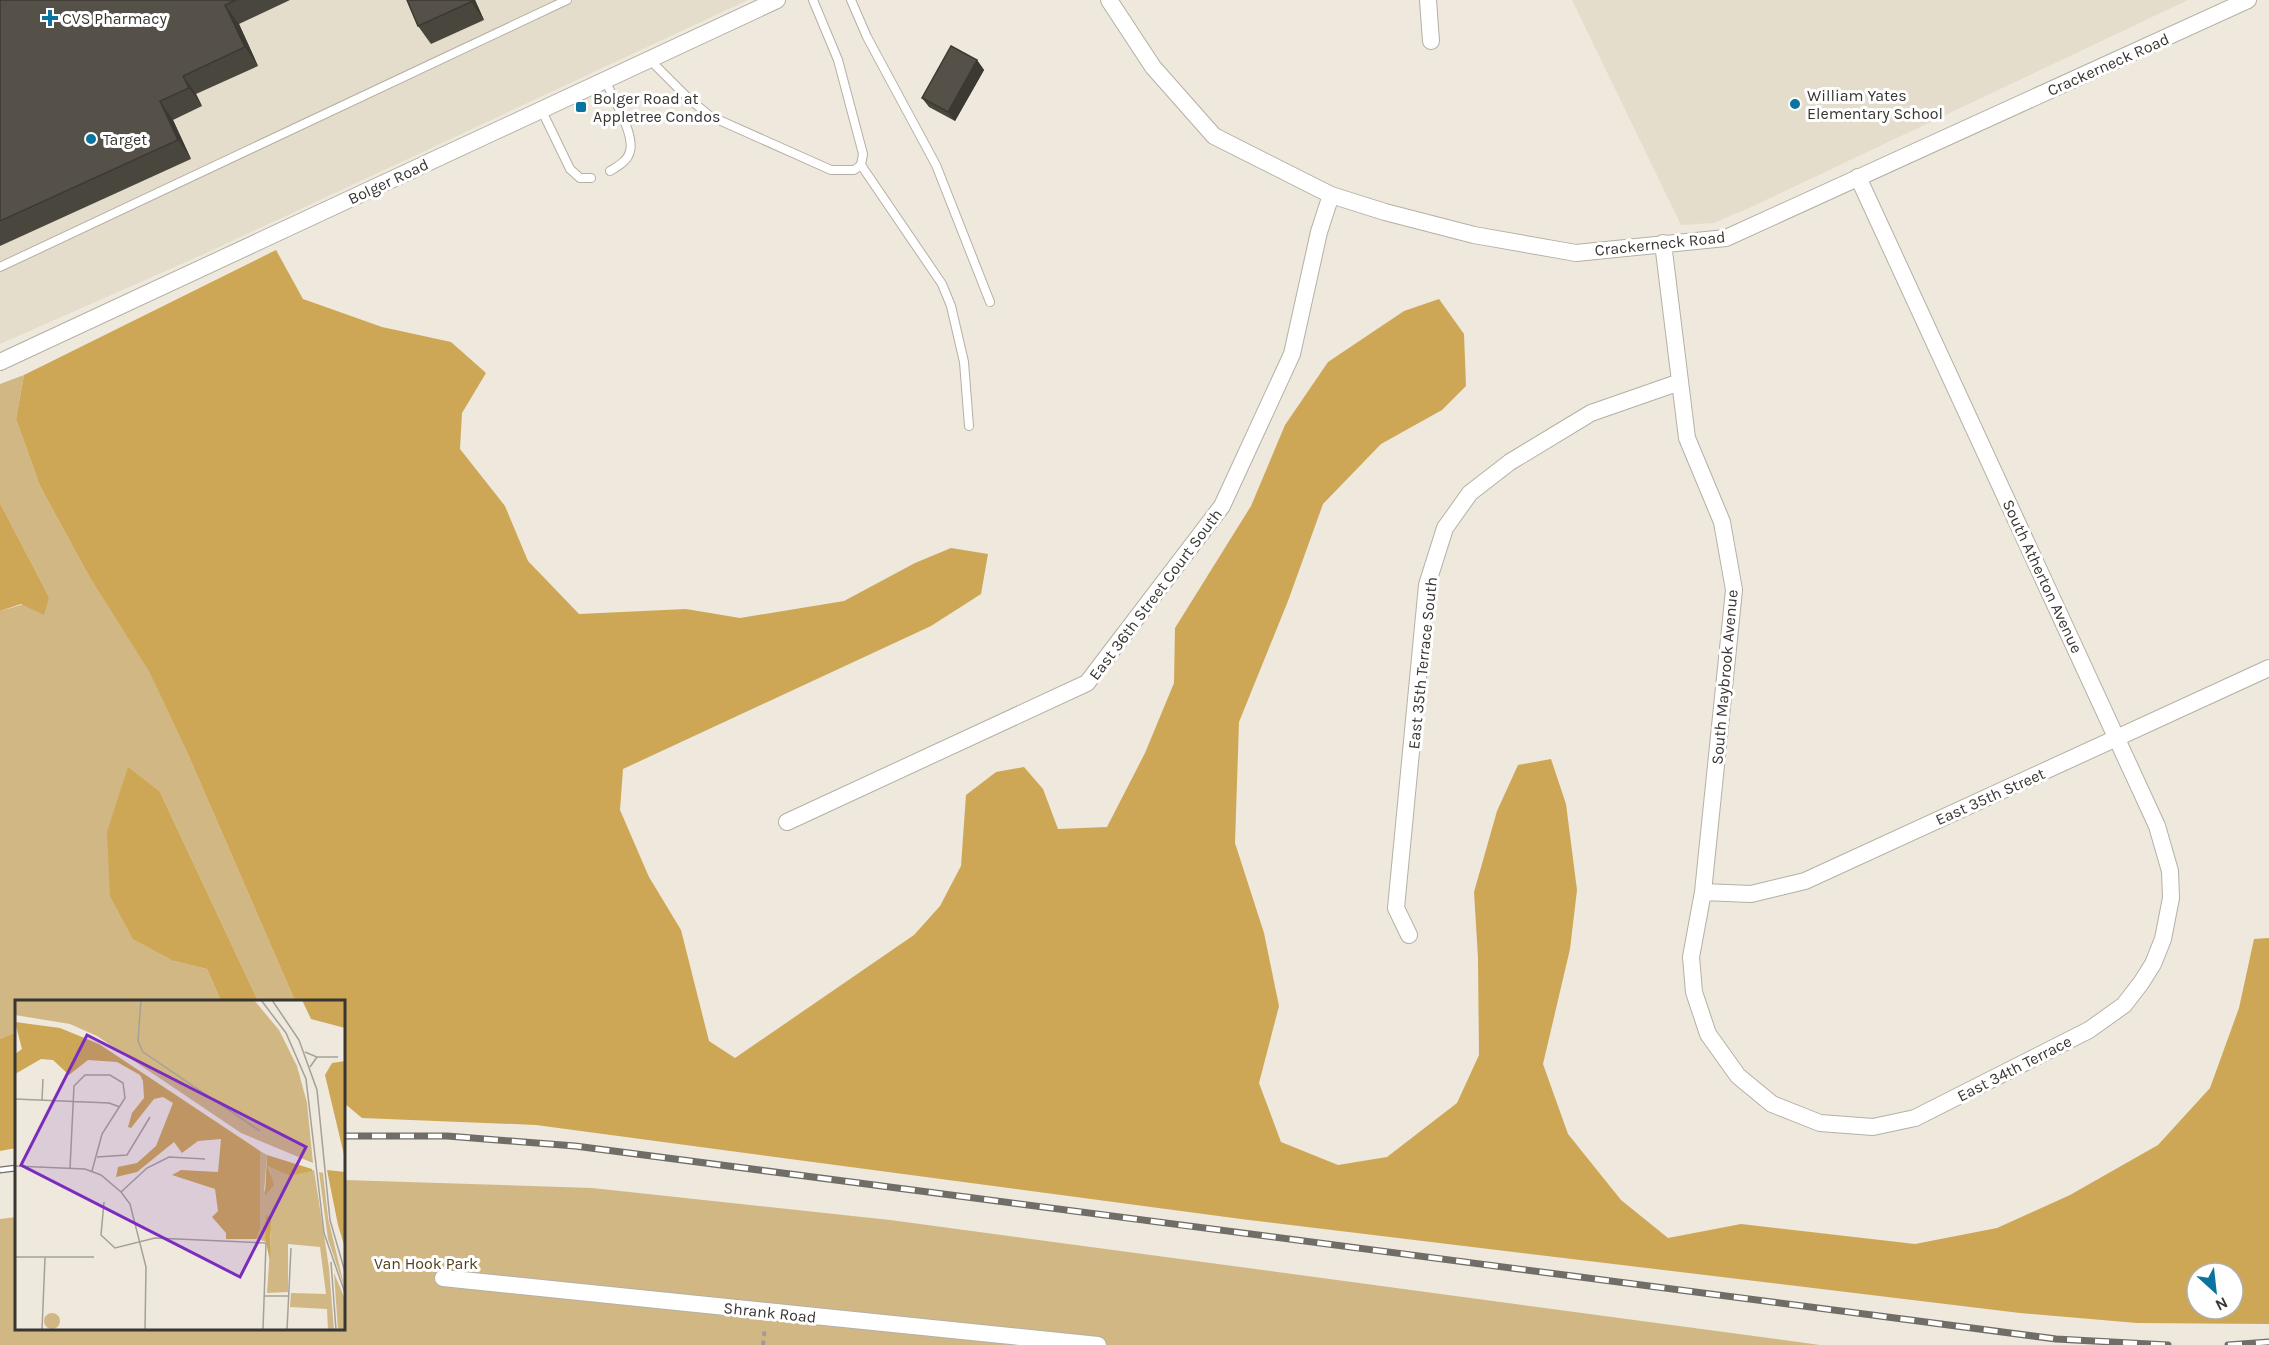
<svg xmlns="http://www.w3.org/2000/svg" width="2269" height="1345" font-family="Karla,sans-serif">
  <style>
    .built { fill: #e5ddcb }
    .green { fill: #d1b783 }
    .forest { fill: #cda755; fill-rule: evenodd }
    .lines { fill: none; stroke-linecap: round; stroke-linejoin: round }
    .lane-casing { stroke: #b5b0a5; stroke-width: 10 }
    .street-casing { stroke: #b5b0a5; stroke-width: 18 }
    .path { stroke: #a09c94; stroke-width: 4; stroke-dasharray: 4.5 4.5; stroke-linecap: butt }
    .lane { stroke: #fff; stroke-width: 8 }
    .street { stroke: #fff; stroke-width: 16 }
    .rail-casing { stroke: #706d67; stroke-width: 7 }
    .rail { stroke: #fff; stroke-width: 4.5; stroke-dasharray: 14; stroke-linecap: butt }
    .wall { fill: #49463e }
    .shaded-wall { fill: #3c3932 }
    .building { fill: #555148; stroke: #3c3932; stroke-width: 1.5 }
    .poi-dot { fill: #0b739f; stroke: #fff; stroke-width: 2 }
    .labels { text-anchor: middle; stroke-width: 6; stroke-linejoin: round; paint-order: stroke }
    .poi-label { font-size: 16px; fill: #383632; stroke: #fff; text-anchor: start }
    .street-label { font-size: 16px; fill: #383632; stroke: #fff }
    .park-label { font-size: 16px; fill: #51401d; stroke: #fff }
    .inset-road { fill: none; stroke: #a5a199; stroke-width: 1.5 }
    .view { fill: #7b2cbf; fill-opacity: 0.15; stroke: #7b2cbf; stroke-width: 3 }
    .inset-edge { fill: none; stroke: #383632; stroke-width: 3 }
  </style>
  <rect width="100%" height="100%" fill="#eee8dd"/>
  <path class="built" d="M 0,0 L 748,0 L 204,254 L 0,344 Z
    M 1572,0 L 2188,0 L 1749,208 L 1713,223 L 1681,225 Z"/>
  <path class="green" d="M 24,375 L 16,419 L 40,486 L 90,578 L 149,670 L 187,752 L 295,1001 L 258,1001 L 160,792 L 174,961 L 207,969 L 221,1001 L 16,1002 L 16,1034 L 0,1039 L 0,611 L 49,597 L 0,503 L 0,384 Z
    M 344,1180 L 592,1188 L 890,1220 L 1820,1345 L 0,1345 L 0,1219 L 16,1217 L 16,1328 L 344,1328 Z"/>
  <path class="forest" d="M 276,250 L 303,299 L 382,327 L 451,342 L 486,373 L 462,413 L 460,449 L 505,506 L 528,561 L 579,614 L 686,609 L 740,618 L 844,601 L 915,563 L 951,548 L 988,554 L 981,594 L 931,626 L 623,769 L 620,810 L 649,877 L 681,930 L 709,1041 L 735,1058 L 914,935 L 940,906 L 961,866 L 966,795 L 996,772 L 1024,767 L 1043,789 L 1058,829 L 1107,827 L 1145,753 L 1174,683 L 1175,628 L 1251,506 L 1285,425 L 1328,362 L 1404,311 L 1439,299 L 1464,334 L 1466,386 L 1442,410 L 1381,444 L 1323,504 L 1288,601 L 1239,722 L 1235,843 L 1264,933 L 1279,1006 L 1259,1083 L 1281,1142 L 1338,1165 L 1387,1157 L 1457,1103 L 1479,1055 L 1478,958 L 1474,892 L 1497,811 L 1518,765 L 1551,759 L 1566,804 L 1577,890 L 1570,949 L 1543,1064 L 1568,1134 L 1621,1200 L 1668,1238 L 1741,1224 L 1915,1244 L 1997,1228 L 2070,1195 L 2158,1145 L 2210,1088 L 2239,1008 L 2254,939 L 2269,938 L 2269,1324 L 2137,1323 L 2020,1313 L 1241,1219 L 536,1125 L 362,1118 L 344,1103 L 344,1002 L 295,1001 L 187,752 L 149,671 L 90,578 L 40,486 L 16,419 L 24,375 ZM 2197,1273 L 2233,1273 L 2233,1309 L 2197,1309 Z
    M 0,503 L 49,597 L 44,615 L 21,604 L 0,611 Z
    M 128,767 L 160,792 L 258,1001 L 221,1001 L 207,969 L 174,961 L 133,939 L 110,896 L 107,832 Z
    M 13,1034 L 16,1034 L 16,1148 L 0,1151 L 0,1039 Z"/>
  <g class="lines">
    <defs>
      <path id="lane" d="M 851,0 L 867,37 L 936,165 L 990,302
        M 649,59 L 688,98 L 710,116 L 831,170 L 854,170 L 861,165 L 863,154 L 838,60 L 813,0
        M 605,80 C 612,96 635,134 630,151 C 628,161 618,166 610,171
        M 541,109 L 570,169 L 580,178 L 591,178
        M 861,165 L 942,284 L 951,306 L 964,362 L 969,426
        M 0,267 L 567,0"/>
      <path id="street" d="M 1109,0 L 1153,67 L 1214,136 L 1331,195 L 1385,212 L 1474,235 L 1576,253 L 1726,238 L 2248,0
        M 1428,0 L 1431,41
        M 1663,243 L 1687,438 L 1722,522 L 1734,590 L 1703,892 L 1691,957 L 1694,992 L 1708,1034 L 1738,1076 L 1772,1104 L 1820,1123 L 1873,1127 L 1915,1118 L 2089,1030 L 2124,1005 L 2141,983 L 2153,964 L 2163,939 L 2171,898 L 2170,871 L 2157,826 L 1858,177
        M 0,362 L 777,0
        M 787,822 L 1087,683 L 1222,506 L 1292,354 L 1319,232 L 1331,195
        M 1703,892 L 1751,894 L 1805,881 L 2269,668
        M 1409,935 L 1396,908 L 1427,585 L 1445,528 L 1470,493 L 1510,462 L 1591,413 L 1680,382
        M 443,1278 L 1098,1345"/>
    </defs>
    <use href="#lane" class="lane-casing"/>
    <use href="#street" class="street-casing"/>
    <path class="path" d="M 763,1345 L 765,1327"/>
    <use href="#lane" class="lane"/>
    <use href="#street" class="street"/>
    <defs>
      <path id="rail" d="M 344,1136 L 447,1136 L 575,1146 L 2056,1339 L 2168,1345
        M 0,1170 L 16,1168
        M 2228,1345 L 2269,1342"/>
    </defs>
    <use href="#rail" class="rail-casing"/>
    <use href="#rail" class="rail"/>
  </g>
  <path class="wall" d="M 0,0 L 290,0 L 239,24 L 258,66 L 196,94 L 202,106 L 173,120 L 191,159 L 0,246 Z
    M 475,0 L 484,20 L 431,44 L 418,26 Z
    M 977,60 L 984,70 L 955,121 L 929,107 L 922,98 Z"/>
  <path class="shaded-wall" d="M 471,0 L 475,0 L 484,20 L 471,2 Z
    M 225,5 L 239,24 L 258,66 L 245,47 Z
    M 977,60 L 984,70 L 955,121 L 948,112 Z
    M 183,76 L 196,94 L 202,106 L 189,88 Z
    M 160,101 L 173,120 L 191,159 L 178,140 Z"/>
  <path class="building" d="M 0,0 L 236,0 L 225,5 L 245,47 L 183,76 L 189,88 L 160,101 L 178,140 L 0,221 Z
    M 407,0 L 471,0 L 471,2 L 418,26 Z
    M 951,46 L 977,60 L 948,112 L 922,98 Z"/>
  <g class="poi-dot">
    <path d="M47 9h6v6h6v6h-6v6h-6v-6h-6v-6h6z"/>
    <circle cx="1795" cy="104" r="6"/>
    <rect x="575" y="101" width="12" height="12" rx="3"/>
    <circle cx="91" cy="139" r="6"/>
  </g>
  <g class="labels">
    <g class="poi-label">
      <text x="62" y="24">CVS Pharmacy</text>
      <text x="1807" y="101">William Yates<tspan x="1807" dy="18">Elementary School</tspan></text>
      <text x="593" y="104">Bolger Road at<tspan x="593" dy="18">Appletree Condos</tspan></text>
      <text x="103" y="145">Target</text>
    </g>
    <g class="street-label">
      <text transform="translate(2108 64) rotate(-24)" y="6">Crackerneck Road</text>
      <text transform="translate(388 181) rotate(-25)" y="6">Bolger Road</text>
      <text transform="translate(1660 243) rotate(-6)" y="6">Crackerneck Road</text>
      <text transform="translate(2043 576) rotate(65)" y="6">South Atherton Avenue</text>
      <text transform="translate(1155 594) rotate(-53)" y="6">East 36th Street Court South</text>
      <text transform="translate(1422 663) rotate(-84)" y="6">East 35th Terrace South</text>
      <text transform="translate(1724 677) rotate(-85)" y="6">South Maybrook Avenue</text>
      <text transform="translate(1990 796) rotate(-24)" y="6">East 35th Street</text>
      <text transform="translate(2014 1068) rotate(-27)" y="6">East 34th Terrace</text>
      <text transform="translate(770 1312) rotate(6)" y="6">Shrank Road</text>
    </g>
    <g class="park-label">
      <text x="426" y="1269">Van Hook Park</text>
    </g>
  </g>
  <g transform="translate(15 1000)">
    <rect width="330" height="330" fill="#eee8dd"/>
    <path d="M 0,0 L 239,0 L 264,30 L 282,66 L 292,103 L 298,163 L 226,133 L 82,36 L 55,24 L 0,15 ZM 245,151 L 252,155 L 249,192 L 256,175 L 253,165 L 275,176 L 299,170 L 314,268 L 319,330 L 313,330 L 312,309 L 275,307 L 276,293 L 311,294 L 305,247 L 273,244 L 273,292 L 252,293 L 256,235 L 253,217 L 252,242 L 241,239 ZM 304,172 L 308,173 L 313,218 L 330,289 L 313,239 ZM 319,273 L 330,299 L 330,330 L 323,330 ZM29 321a8 8 0 1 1 16 0a8 8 0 1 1-16 0Z" fill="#d1b783"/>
    <path d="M 287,0 L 330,0 L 330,28 L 296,19 ZM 0,22 L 45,28 L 84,44 L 245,151 L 245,228 L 241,239 L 211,239 L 211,233 L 197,217 L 203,211 L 200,189 L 157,175 L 166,170 L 203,172 L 206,139 L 183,141 L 167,153 L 159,142 L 122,172 L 101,177 L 103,167 L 122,163 L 141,146 L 158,103 L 148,97 L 139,99 L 116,128 L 113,127 L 117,113 L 129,98 L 128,81 L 125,75 L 102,62 L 73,60 L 54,75 L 38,60 L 26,59 L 0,74 L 0,54 L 7,49 ZM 330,61 L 330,159 L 310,75 L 317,63 ZM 252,155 L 297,169 L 297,171 L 275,176 L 253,166 L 259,185 L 250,196 ZM 312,170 L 330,172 L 330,248 L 323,225 ZM 251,215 L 256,218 L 255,261 L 250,238 Z" fill="#cda755"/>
    <path class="inset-road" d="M 126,0 L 123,41 L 128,52 L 245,131M 246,0 L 271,33 L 291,79 L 309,233 L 330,293M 257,0 L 284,40 L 302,90 L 315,220 L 330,272M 290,52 L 302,57 L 295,67M 302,57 L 323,57M 0,99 L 94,103 L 105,107M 27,100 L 28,79M 82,157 L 112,155 L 135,117M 0,166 L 70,169 L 86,175 L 106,192 L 115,204 L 131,267 L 130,330M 55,168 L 59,86 L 70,75 L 95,75 L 108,83 L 110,98 L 87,134 L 77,171M 106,192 L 132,168 L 154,157 L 190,159M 89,202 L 86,235 L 100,248 L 140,238 L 251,243 L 248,330M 0,257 L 79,257M 316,262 L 321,330M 249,296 L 274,296M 27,330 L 30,258M 272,330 L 276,248"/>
    <path class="view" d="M 72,35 L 291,147 L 225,277 L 6,165 Z"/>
    <rect width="330" height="330" class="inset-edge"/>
  </g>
  <g transform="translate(2215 1291) rotate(153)"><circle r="28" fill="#ffffff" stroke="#afafad" stroke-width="1.5"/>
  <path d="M0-4.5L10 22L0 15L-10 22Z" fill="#0b739f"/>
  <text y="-9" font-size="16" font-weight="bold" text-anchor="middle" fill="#383632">N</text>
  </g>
</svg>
